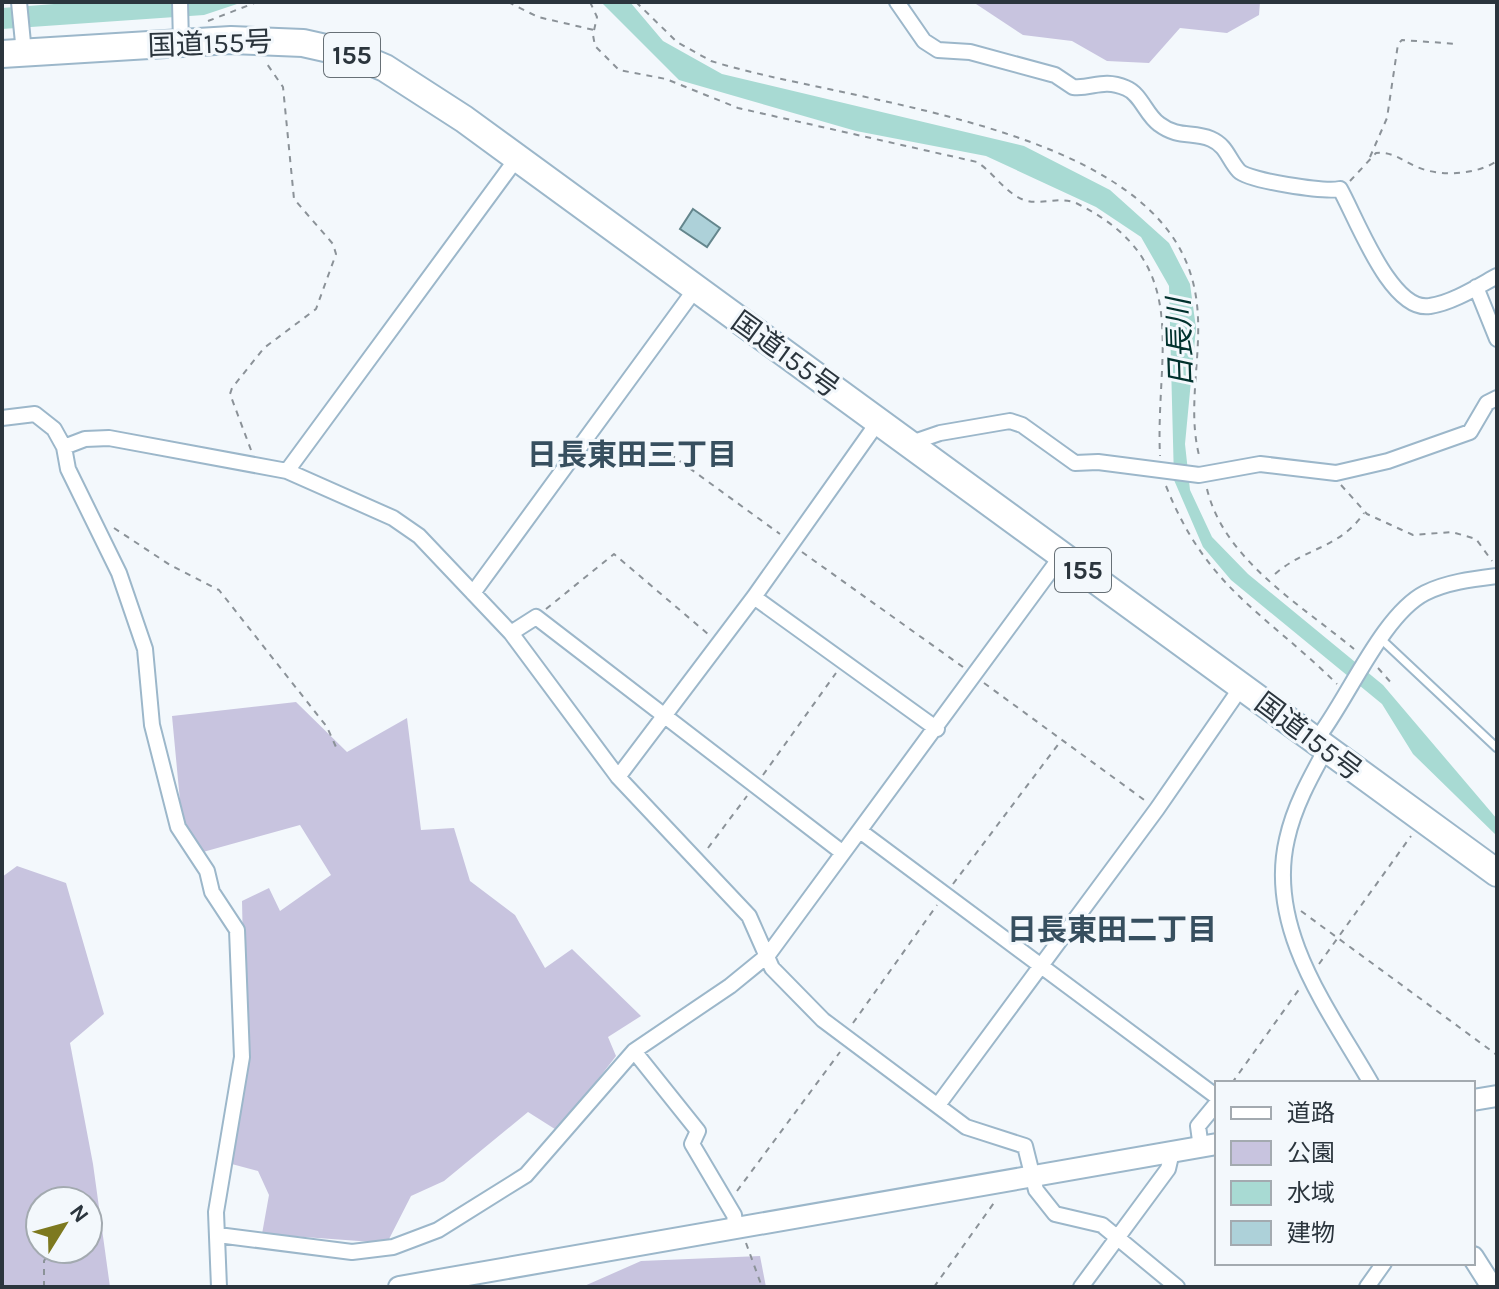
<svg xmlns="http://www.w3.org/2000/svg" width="1499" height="1289" font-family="Karla,'Noto Sans JP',sans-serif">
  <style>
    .green { fill: #c8c4df; fill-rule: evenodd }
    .water { fill: #a8dad3 }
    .building { fill: #add1d9; stroke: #64868d; stroke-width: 2 }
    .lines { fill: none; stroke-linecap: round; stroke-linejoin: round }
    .lane-casing { stroke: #9cb7ca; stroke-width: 11 }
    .street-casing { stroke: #9cb7ca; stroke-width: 18 }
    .secondary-casing { stroke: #9cb7ca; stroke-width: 24 }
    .highway-casing { stroke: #9cb7ca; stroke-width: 30 }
    .path { stroke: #8b9298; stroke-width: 2; stroke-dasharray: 6 6; stroke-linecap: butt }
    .lane { stroke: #fff; stroke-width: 7 }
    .street { stroke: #fff; stroke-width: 14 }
    .secondary { stroke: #fff; stroke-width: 20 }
    .highway { stroke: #fff; stroke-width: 26 }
    .labels { text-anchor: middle; stroke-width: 6; stroke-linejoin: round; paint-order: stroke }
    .shield { fill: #f3f8fc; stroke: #677076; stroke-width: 2 }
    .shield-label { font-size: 26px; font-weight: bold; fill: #2b353d }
    .street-label { font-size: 28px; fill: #2b353d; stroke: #f3f8fc }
    .water-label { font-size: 30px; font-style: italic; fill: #00312d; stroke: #f3f8fc }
    .neighbourhood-label { font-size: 30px; font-weight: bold; fill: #374f5f; stroke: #f3f8fc }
  </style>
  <rect width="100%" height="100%" fill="#f3f8fc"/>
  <path class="green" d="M 973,2 L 1260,2 L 1259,15 L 1227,33 L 1180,28 L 1149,63 L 1107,61 L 1072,41 L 1023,35 Z
    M 296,702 L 347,752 L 407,718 L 421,830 L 454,828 L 470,881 L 515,915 L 545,968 L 572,949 L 641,1016 L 608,1037 L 616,1056 L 558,1131 L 528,1112 L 444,1181 L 411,1196 L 387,1243 L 262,1234 L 269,1195 L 258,1171 L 228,1163 L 245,1040 L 242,901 L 269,888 L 280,911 L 331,875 L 300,825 L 203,852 L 182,822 L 172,716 Z
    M 17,866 L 66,883 L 104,1014 L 70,1043 L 93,1164 L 110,1287 L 2,1287 L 2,877 ZM 40,1201 L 88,1201 L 88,1249 L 40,1249 Z
    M 760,1256 L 766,1287 L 582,1287 L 641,1261 Z"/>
  <path class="water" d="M 80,2 L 243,2 L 204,15 L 2,29 L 2,8 Z
    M 601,2 L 630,2 L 663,41 L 722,74 L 1024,146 L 1110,190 L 1169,243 L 1190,284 L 1196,328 L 1185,444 L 1190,490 L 1212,537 L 1248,574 L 1383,685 L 1497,819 L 1497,836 L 1413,754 L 1382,704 L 1231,580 L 1203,547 L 1174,480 L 1169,286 L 1141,237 L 1096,207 L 986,156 L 856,131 L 679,80 Z"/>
  <path class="building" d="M 693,209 L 720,228 L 707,247 L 680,229 Z"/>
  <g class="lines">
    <defs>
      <path id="lane" d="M 1381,639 L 1497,748"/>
      <path id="street" d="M 19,2 L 24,53
        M 180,2 L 181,43
        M 897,2 L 924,41 L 938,50 L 970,52 L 1055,75 L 1073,87 C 1093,89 1102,78 1126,88 C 1141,94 1146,115 1159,124 C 1179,139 1192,131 1211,139 C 1227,146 1228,159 1239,171 C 1249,181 1324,192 1340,189 C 1356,217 1391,313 1430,306 C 1452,303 1477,287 1497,276
        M 1476,287 L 1497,339
        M 2,418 L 35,414 L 54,429 L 64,447 L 68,469 L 119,573 L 145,649 L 152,725 L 178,827 L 207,871 L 212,892 L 237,930 L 242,1057 L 216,1212 L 219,1287
        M 908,444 L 940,433 L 1010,421 L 1022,425 L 1075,463 L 1098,462 L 1199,475 L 1260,464 L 1336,473 L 1388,461 L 1470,432 L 1487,403 L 1497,398
        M 64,447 L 85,439 L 109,438 L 287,471 L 393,518 L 419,536 L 511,633 L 618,777 L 749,916 L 772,968 L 823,1020 L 966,1127 L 1025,1146 L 1036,1190 L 1055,1214 L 1102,1225 L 1177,1287
        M 287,471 L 517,158
        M 473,593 L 696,288
        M 754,597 L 937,729
        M 511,633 L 536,617 L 843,853
        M 1316,740 C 1347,701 1382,615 1425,593 C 1447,582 1473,579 1497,576
        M 1326,749 C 1310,778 1294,807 1287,839 C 1266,929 1329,1010 1371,1083
        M 618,777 L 754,597 L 878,422
        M 860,831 L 1217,1097
        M 634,1051 L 698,1131 L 692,1144 L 734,1215 L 736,1229
        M 938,1105 L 1157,809 L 1242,686
        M 1201,1148 L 1198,1126 L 1217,1103
        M 218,1235 L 352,1252 L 393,1247 L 438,1230 L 526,1175 L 634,1051 L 730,986 L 768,955 L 1062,555
        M 1081,1287 L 1168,1169 L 1172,1152
        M 1367,1287 L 1384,1263"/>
      <path id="secondary" d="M 1473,1100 L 1497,1096
        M 1473,1257 L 1492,1287
        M 399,1287 L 1217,1144"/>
      <path id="highway" d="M 2,54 L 231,40 L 303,43 L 352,54 L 385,68 L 464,119 L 1497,873"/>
    </defs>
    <use href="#lane" class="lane-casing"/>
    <use href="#street" class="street-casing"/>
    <use href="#secondary" class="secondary-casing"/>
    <use href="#highway" class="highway-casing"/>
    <path class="path" d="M 508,2 L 538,17 L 594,30
      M 590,2 L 597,17 L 593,35 L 595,46 L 619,70 L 666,79 L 738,108 L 977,162 C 994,173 1004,192 1024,200 C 1042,206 1061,195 1078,204 C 1195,263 1155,351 1160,456
      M 636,2 L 677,42 L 711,61 C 841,102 1141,122 1190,272 C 1211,334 1183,398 1200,459
      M 208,21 L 257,2
      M 1370,157 L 1387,118 L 1398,44 L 1402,40 L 1458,44
      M 1350,181 L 1376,153 C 1392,151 1403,161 1417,167 C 1440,177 1476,175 1497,161
      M 251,450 L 230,394 L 232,388 L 264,348 L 316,309 L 336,254 L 333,244 L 294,199 L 283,87 L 267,64
      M 670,454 L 780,534
      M 1341,485 L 1367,514 L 1413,535 L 1452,532 L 1476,539 L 1492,561
      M 1166,486 C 1207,589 1264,612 1337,684
      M 1207,489 C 1224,560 1301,605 1354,649
      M 114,528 L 170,565 L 219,590 L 327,727 L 336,747
      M 802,552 L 963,667
      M 1275,574 C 1306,547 1339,549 1364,513
      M 546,609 L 614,554 L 708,634
      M 1378,668 L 1393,685
      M 984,683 L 1147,802
      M 763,775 L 836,673
      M 708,848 L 747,796
      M 953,884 L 1060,742
      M 1301,911 L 1497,1055
      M 1319,964 L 1411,836
      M 853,1023 L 937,905
      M 1232,1083 L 1300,988
      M 737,1191 L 840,1052
      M 746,1243 L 762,1287
      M 44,1287 L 44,1261 L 51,1249
      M 934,1287 L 996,1200"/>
    <use href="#lane" class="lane"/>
    <use href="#street" class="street"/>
    <use href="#secondary" class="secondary"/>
    <use href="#highway" class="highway"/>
  </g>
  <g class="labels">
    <g class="shield">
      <rect x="324" y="33" width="56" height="44" rx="6"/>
      <rect x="1055" y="548" width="56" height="44" rx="6"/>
    </g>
    <g class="shield-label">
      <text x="352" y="64">155</text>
      <text x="1083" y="579">155</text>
    </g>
    <g class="street-label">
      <text transform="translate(210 43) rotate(-2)" y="10">国道155号</text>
      <text transform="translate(786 354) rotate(36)" y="10">国道155号</text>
      <text transform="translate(1309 736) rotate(37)" y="10">国道155号</text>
    </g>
    <g class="water-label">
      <text transform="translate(1180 343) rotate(-92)" y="10">日長川</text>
    </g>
    <g class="neighbourhood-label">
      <text x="632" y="465">日長東田三丁目</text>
      <text x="1112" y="940">日長東田二丁目</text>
    </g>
  </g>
  <rect width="1499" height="1289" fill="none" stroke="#2b353d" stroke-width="8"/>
  <rect x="1215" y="1081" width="260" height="184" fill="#f3f8fc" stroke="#a3aab0" stroke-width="2"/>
  <rect x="1231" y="1107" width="40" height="12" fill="#ffffff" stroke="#a3aab0" stroke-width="2"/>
  <text x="1287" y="1121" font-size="24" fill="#2b353d">道路</text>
  <rect x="1231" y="1141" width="40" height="24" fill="#c8c4df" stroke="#a3aab0" stroke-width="2"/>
  <text x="1287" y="1161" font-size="24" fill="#2b353d">公園</text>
  <rect x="1231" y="1181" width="40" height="24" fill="#a8dad3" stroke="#a3aab0" stroke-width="2"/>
  <text x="1287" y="1201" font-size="24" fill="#2b353d">水域</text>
  <rect x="1231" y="1221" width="40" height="24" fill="#add1d9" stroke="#a3aab0" stroke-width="2"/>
  <text x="1287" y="1241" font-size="24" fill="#2b353d">建物</text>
  <g transform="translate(64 1225) rotate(53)"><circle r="38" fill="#f3f8fc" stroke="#a3aab0" stroke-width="2"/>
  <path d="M0-6L14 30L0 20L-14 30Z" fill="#7d791f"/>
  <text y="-12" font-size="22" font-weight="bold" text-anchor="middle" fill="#2b353d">N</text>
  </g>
</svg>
